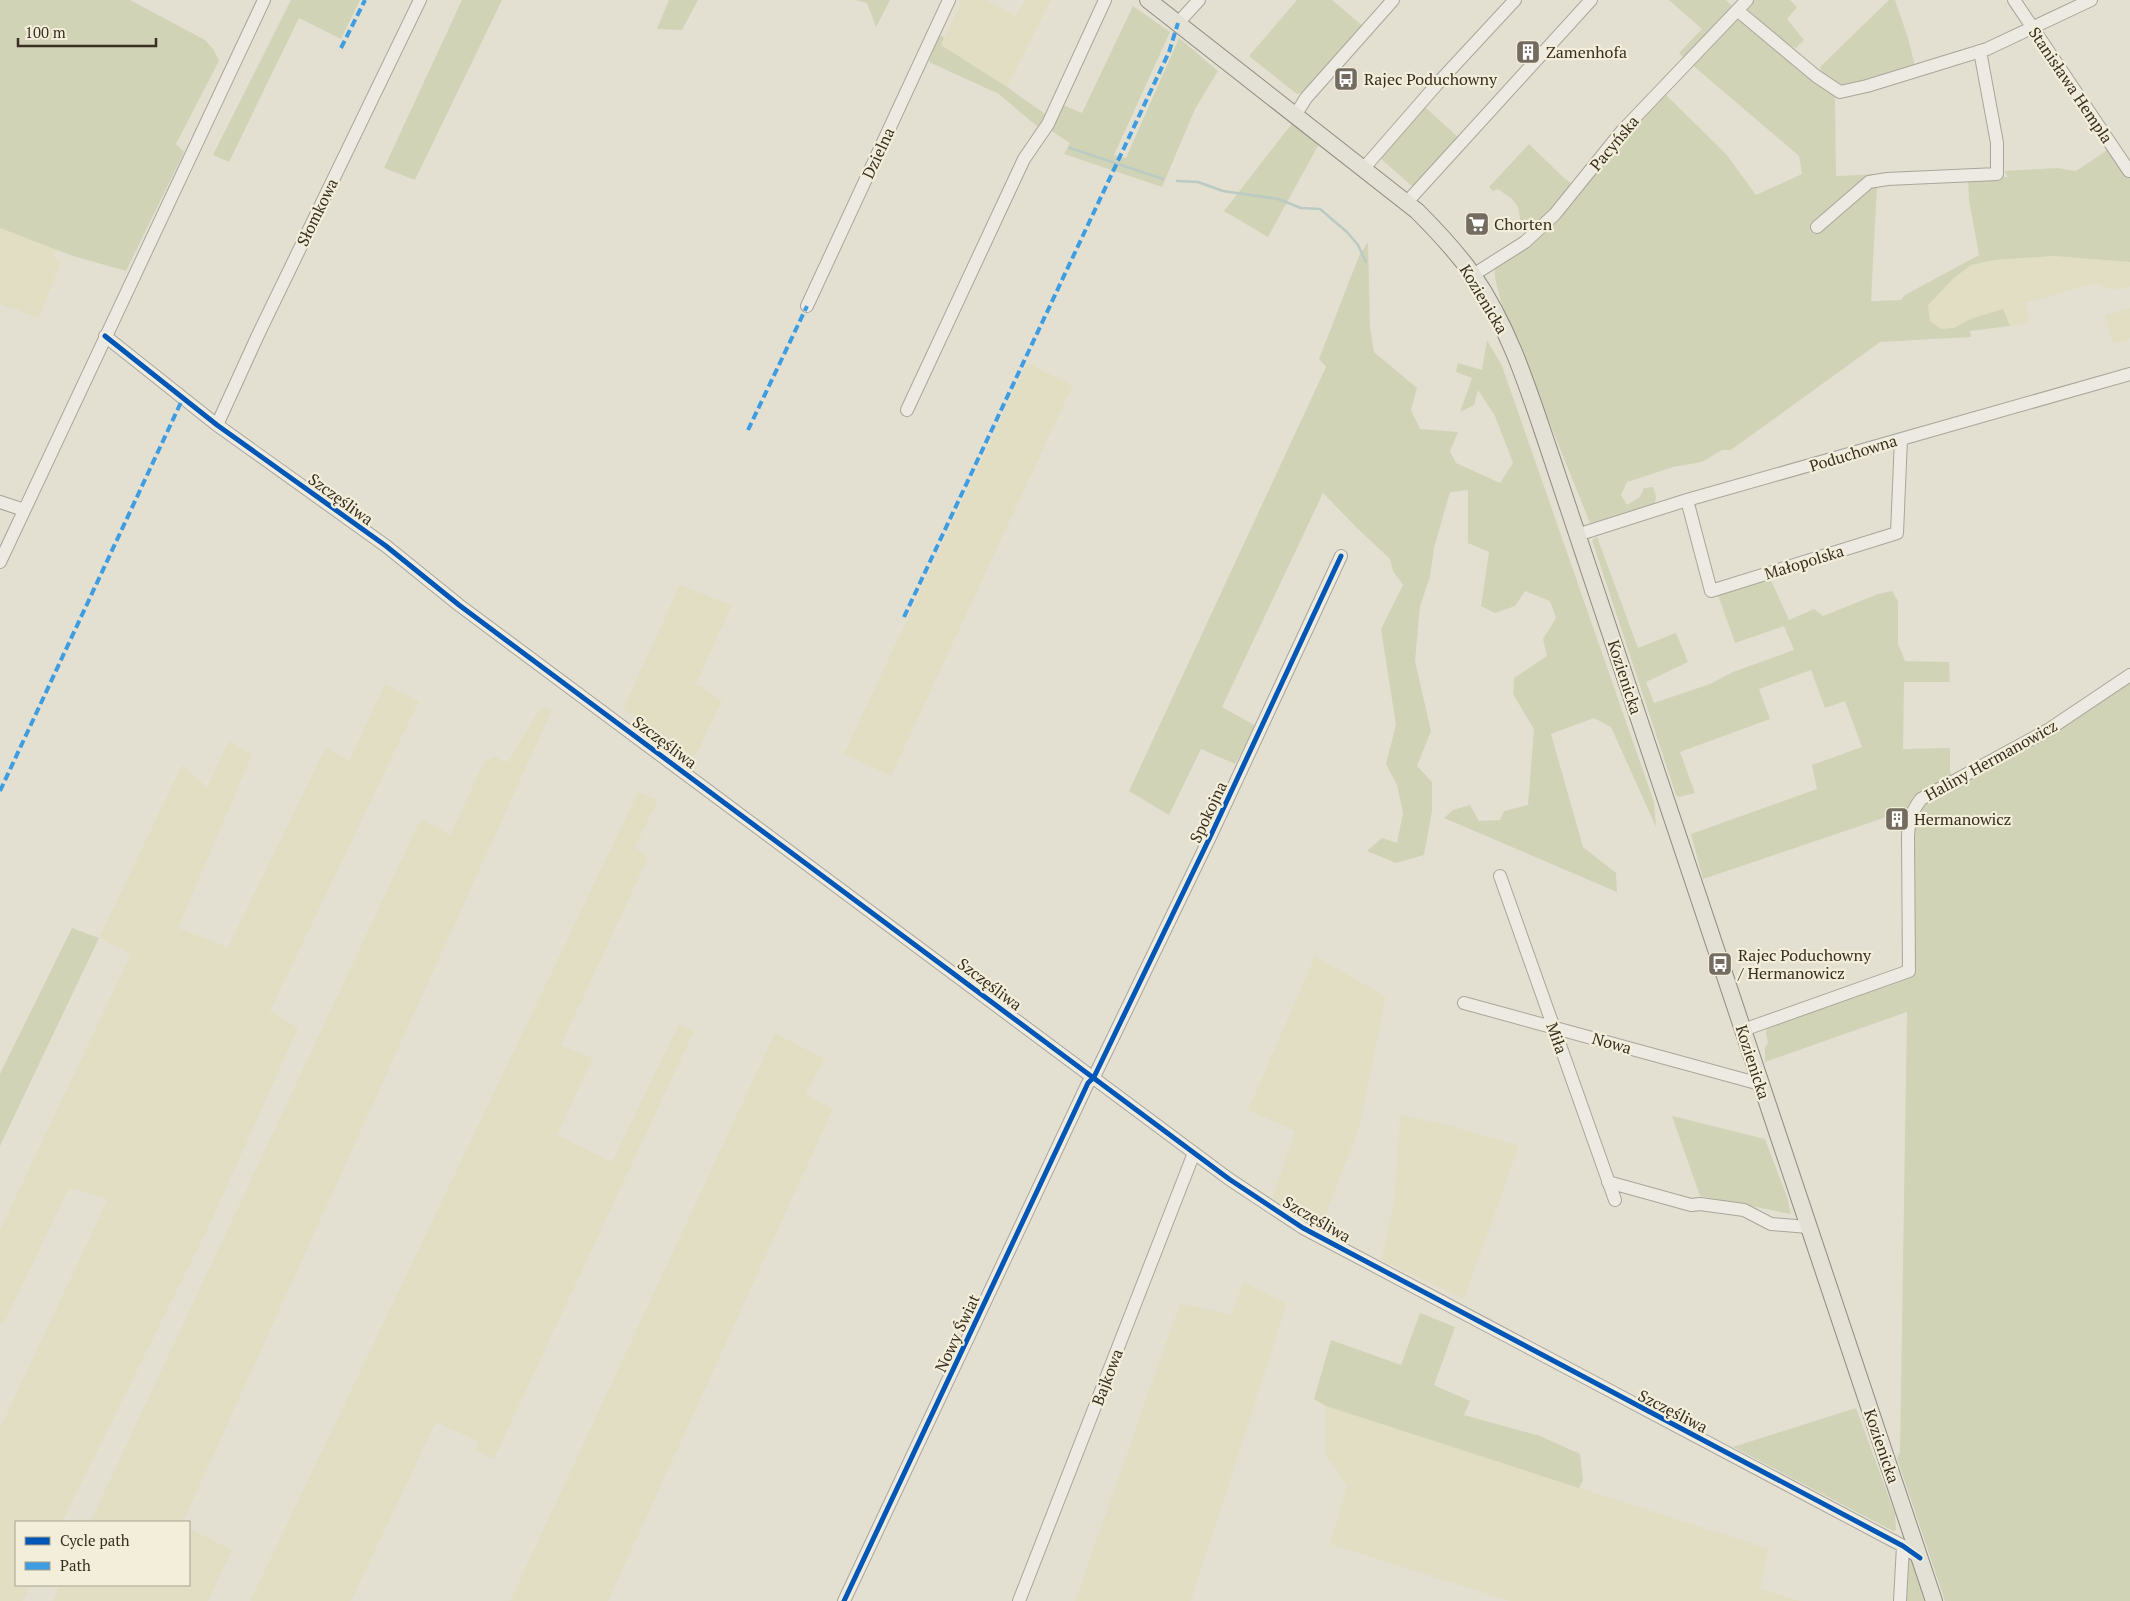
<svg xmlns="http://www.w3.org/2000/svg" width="2130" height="1601" font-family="'PT Serif',serif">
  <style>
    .farmland { fill: #e1dec4 }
    .green { fill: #d0d3b6 }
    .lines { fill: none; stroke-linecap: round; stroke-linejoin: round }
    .stream { stroke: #bbcac2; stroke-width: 2.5 }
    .minor-casing { stroke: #a9a59a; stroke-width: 14 }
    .major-casing { stroke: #8f8b81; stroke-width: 18 }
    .minor { stroke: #eceae2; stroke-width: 12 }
    .major { stroke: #e3e0d5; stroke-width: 16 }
    .quiet { stroke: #3e9de0; stroke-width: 4; stroke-dasharray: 8 4; stroke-linecap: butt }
    .cycleway-casing { stroke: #f3eed9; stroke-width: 8 }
    .cycleway { stroke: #0057b8; stroke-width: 5 }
    .labels { text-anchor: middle; stroke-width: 4.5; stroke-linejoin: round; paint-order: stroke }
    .poi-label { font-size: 16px; fill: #382e22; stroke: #f3eed9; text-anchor: start }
    .street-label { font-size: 16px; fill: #382e22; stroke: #f3eed9 }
  </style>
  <rect width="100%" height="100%" fill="#e3e0d2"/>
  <path class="farmland" d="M 962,0 L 987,0 L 1016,16 L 1025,0 L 1051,0 L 1007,87 L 941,45 Z
    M 0,228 L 58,249 L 53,256 L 61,262 L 39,318 L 0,304 Z
    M 2054,256 L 2130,262 L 2130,287 L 2112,290 L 2095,283 L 2026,303 L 2030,323 L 2010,326 L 2003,309 L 1970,319 L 1954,328 L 1941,329 L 1930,321 L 1928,305 L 1954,278 L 1971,265 L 2006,259 Z
    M 2130,308 L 2130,339 L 2113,344 L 2105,316 Z
    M 1027,363 L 1073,385 L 891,776 L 844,754 Z
    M 680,585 L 732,605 L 696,684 L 722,700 L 693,762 L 623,709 Z
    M 385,684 L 419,701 L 270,1011 L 298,1028 L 209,1226 L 62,1522 L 16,1522 L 16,1585 L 31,1585 L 23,1601 L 0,1601 L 0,1428 L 108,1199 L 69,1188 L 4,1323 L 0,1322 L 0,1230 L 131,954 L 99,938 L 182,765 L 207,787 L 229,741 L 252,755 L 178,928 L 228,947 L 326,747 L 349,761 Z
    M 541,706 L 552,710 L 183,1522 L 90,1522 L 421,818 L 450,835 L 484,762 L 495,757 L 508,762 Z
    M 638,792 L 658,800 L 635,847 L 648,858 L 561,1045 L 593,1058 L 557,1135 L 612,1162 L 679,1024 L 694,1031 L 494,1459 L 475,1451 L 479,1442 L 436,1422 L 351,1601 L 250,1601 Z
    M 1315,956 L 1386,997 L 1359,1129 L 1322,1223 L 1272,1199 L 1295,1131 L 1248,1110 Z
    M 775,1033 L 824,1059 L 806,1094 L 833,1109 L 608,1601 L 510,1601 Z
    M 1400,1115 L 1444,1124 L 1519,1146 L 1464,1299 L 1381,1260 L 1394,1204 Z
    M 1243,1282 L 1287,1304 L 1191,1601 L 1075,1601 L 1180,1303 L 1231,1315 Z
    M 1326,1406 L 1769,1549 L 1760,1589 L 1801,1601 L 1510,1601 L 1330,1544 L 1347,1485 L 1326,1456 Z
    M 189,1528 L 232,1550 L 208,1601 L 53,1601 L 60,1585 L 189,1585 Z"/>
  <path class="green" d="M 0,0 L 130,0 L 205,40 L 214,50 L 219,61 L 176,144 L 184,152 L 126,271 L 73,256 L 0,228 Z
    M 291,0 L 360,0 L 341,39 L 299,18 L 229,162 L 213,155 Z
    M 462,0 L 502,0 L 415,180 L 384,168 Z
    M 669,0 L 698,0 L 682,30 L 657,29 Z
    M 856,0 L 890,0 L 876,27 L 867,3 Z
    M 1297,0 L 1332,0 L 1364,27 L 1303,92 L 1297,94 L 1249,56 Z
    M 1669,0 L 1726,0 L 1731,5 L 1730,8 L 1683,57 L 1679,53 L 1702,29 Z
    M 1754,0 L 1790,0 L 1797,7 L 1787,19 L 1804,40 L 1796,48 L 1788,45 L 1746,8 Z
    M 1889,0 L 1895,0 L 1908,38 L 1915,66 L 1849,86 L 1832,82 L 1821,73 L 1820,67 Z
    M 1133,6 L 1170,32 L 1114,155 L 1126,158 L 1179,38 L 1218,71 L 1195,109 L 1162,187 L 1064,154 L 1070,143 L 1050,130 L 1063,105 L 1082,113 Z
    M 1735,16 L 1837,97 L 1835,98 L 1836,176 L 1877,174 L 1877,177 L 1812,231 L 1814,234 L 1869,185 L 1877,186 L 1871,301 L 1901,300 L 1905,295 L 1979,255 L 1969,200 L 1968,181 L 2008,177 L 2004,171 L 2057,168 L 2076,171 L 2110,148 L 2130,173 L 2130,262 L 2054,256 L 1995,260 L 1971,265 L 1954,278 L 1928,305 L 1930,321 L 1941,329 L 1954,328 L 1970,319 L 2003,309 L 2010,326 L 1970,331 L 1971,337 L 1880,342 L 1731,450 L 1722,450 L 1702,462 L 1673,467 L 1627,482 L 1621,495 L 1627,505 L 1640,497 L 1644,488 L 1653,487 L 1656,496 L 1655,503 L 1651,507 L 1590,523 L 1501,302 L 1495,278 L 1495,264 L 1537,237 L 1520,219 L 1518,207 L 1512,199 L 1498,189 L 1493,191 L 1489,187 L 1529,144 L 1564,178 L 1581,190 L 1663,92 L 1726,154 L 1756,195 L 1802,174 L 1799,156 L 1690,63 Z
    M 938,35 L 944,37 L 941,45 L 1007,87 L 1045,114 L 1039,128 L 999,94 L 929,62 Z
    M 1425,107 L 1459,138 L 1414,188 L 1379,157 Z
    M 1293,122 L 1319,144 L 1268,237 L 1224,211 Z
    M 1368,242 L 1370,327 L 1374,352 L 1417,388 L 1411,410 L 1420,429 L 1458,432 L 1450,451 L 1456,463 L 1500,483 L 1513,463 L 1495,416 L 1478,390 L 1474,405 L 1460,412 L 1472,378 L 1456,372 L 1458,363 L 1482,370 L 1487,340 L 1502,366 L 1654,802 L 1656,827 L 1611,727 L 1594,718 L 1551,734 L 1583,847 L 1616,873 L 1617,892 L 1444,818 L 1453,810 L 1470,805 L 1479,821 L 1500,820 L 1504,811 L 1528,805 L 1534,729 L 1513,694 L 1514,678 L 1547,656 L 1543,639 L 1556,618 L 1550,601 L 1525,591 L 1515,606 L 1495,613 L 1481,606 L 1489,552 L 1468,543 L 1468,490 L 1450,492 L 1434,548 L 1430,577 L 1420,606 L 1415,661 L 1431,731 L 1417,766 L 1432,782 L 1432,811 L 1424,855 L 1396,863 L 1367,851 L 1382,838 L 1397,843 L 1403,813 L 1397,785 L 1386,764 L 1396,725 L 1381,629 L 1403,585 L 1393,571 L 1390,559 L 1356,527 L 1323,493 L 1222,707 L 1256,726 L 1235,764 L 1201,749 L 1169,815 L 1129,791 L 1326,367 L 1319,359 L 1359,256 Z
    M 1597,537 L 1638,648 L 1676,633 L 1688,662 L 1646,682 L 1654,703 L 1710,684 L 1733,672 L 1794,650 L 1784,626 L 1735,643 L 1718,595 L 1770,578 L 1789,620 L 1814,609 L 1823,616 L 1878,594 L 1892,591 L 1898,601 L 1898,644 L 1905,661 L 1949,662 L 1950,682 L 1904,682 L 1903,749 L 1950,748 L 1950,772 L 1955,781 L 2130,673 L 2130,1601 L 1945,1601 L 1897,1458 L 1900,1452 L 1907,1012 L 1765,1062 L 1765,1048 L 1768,1042 L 1766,1033 L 1768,1025 L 1906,970 L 1907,810 L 1703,879 L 1691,834 L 1817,789 L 1812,765 L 1862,747 L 1845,701 L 1825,708 L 1811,670 L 1759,689 L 1770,719 L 1680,752 L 1695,793 L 1679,797 L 1676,795 L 1592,540 Z
    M 72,928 L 99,938 L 0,1146 L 0,1074 Z
    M 1672,1116 L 1765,1139 L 1787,1197 L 1791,1214 L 1700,1196 Z
    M 1420,1313 L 1455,1327 L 1434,1385 L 1470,1401 L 1464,1415 L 1540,1436 L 1580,1454 L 1583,1480 L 1579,1488 L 1326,1406 L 1314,1399 L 1331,1340 L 1401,1365 Z
    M 1856,1408 L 1895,1514 L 1896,1530 L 1893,1531 L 1733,1447 Z
    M 1904,1551 L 1910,1554 L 1924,1601 L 1904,1601 Z"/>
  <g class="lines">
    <path class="stream" d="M 1070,148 L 1163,179
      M 1177,181 L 1198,182 L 1223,191 L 1278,199 L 1301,208 L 1320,209 L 1347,232 L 1358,245 L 1366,262"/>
    <defs>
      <path id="minor" d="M 2014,0 L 2129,171
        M 1737,10 L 1816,76 L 1840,92 L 1867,86 L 1987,49 L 2091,0
        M 1178,23 L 1199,0
        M 1296,114 L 1306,98 L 1393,0
        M 1364,168 L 1438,83 L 1515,0
        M 1407,202 L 1591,0
        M 1817,227 L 1869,182 L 1887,179 L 1997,174 L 1997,143 L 1980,51
        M 1473,275 L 1525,242 L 1555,214 L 1622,131 L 1747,0
        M 807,306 L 949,0
        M 105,336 L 217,425 L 386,546 L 459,605 L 1229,1179 L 1303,1228 L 1903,1546 L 1920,1558
        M 907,410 L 1024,159 L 1048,124 L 1105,0
        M 217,425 L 258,335 L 420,0
        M 1687,500 L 1711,591 L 1897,533 L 1901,439
        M 0,502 L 24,510
        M 1577,535 L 1687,500 L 2130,374
        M 0,562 L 264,0
        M 1500,876 L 1615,1200
        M 1464,1003 L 1760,1084
        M 1743,1030 L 1909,971 L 1908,836 C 1909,821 1911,812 1921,799 L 2048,730 L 2130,675
        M 1608,1182 L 1691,1205 L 1700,1204 L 1744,1210 L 1771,1224 L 1808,1227
        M 844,1601 L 1088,1083 L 1094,1077 L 1211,835 L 1341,556
        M 1019,1601 L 1194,1153
        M 1900,1601 L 1903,1546"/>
      <path id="major" d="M 1148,0 L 1417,211 C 1437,231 1456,251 1473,275 C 1509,327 1528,388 1548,447 L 1934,1601"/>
    </defs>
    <use href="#minor" class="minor-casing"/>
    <use href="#major" class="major-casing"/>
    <use href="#minor" class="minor"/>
    <use href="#major" class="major"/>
    <path class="quiet" d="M 341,48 L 365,0
      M 748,430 L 807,306
      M 904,617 L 1169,52 L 1178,23
      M 0,791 L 183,398"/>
    <defs>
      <path id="cycleway" d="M 105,336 L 217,425 L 386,546 L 459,605 L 1229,1179 L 1303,1228 L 1903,1546 L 1920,1558
        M 844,1601 L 1088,1083 L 1094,1077 L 1211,835 L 1341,556"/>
    </defs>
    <use href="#cycleway" class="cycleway-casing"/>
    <use href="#cycleway" class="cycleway"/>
  </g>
  <defs>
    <symbol id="building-square" viewBox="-11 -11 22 22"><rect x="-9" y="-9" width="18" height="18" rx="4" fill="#746c60" stroke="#f3eed9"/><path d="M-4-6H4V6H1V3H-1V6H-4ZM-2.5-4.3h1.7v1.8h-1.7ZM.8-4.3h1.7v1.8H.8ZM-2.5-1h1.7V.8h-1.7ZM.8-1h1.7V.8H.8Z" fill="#fff"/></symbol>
    <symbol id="bus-square" viewBox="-11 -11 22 22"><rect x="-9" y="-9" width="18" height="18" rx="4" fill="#746c60" stroke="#f3eed9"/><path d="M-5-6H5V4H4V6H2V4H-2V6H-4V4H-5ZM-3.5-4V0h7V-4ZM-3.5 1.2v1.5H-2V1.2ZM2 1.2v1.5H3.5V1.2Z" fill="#fff"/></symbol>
    <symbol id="supermarket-square" viewBox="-11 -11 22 22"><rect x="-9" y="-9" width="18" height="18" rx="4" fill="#746c60" stroke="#f3eed9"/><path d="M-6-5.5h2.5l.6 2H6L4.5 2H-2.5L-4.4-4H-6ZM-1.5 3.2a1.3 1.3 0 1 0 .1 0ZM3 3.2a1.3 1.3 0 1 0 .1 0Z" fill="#fff"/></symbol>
  </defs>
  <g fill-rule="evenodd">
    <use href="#building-square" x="1514" y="38" width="28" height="28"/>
    <use href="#bus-square" x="1332" y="65" width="28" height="28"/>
    <use href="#supermarket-square" x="1463" y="210" width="28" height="28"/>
    <use href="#building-square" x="1883" y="805" width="28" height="28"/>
    <use href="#bus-square" x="1706" y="950" width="28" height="28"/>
  </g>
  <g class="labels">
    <g class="poi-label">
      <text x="1546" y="58">Zamenhofa</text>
      <text x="1364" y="85">Rajec Poduchowny</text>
      <text x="1494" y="230">Chorten</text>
      <text x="1914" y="825">Hermanowicz</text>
      <text x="1738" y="961">Rajec Poduchowny<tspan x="1738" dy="18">/ Hermanowicz</tspan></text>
    </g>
    <g class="street-label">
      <text transform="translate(2071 85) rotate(56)" y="6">Stanisława Hempla</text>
      <text transform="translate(1614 143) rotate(-50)" y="6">Pacyńska</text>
      <text transform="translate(878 153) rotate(-65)" y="6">Dzielna</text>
      <text transform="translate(317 212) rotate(-64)" y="6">Słomkowa</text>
      <text transform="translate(1484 299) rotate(59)" y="6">Kozienicka</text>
      <text transform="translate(1853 453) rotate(-17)" y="6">Poduchowna</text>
      <text transform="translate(341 499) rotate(36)" y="6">Szczęśliwa</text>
      <text transform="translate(1804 562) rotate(-17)" y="6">Małopolska</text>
      <text transform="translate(1625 677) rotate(72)" y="6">Kozienicka</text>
      <text transform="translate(665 742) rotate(37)" y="6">Szczęśliwa</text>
      <text transform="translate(1991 760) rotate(-29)" y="6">Haliny Hermanowicz</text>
      <text transform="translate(1208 812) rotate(-65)" y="6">Spokojna</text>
      <text transform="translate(990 984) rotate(37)" y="6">Szczęśliwa</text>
      <text transform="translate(1557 1038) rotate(70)" y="6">Miła</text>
      <text transform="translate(1612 1043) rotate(16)" y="6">Nowa</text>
      <text transform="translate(1753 1062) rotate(72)" y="6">Kozienicka</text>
      <text transform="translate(1317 1219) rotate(30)" y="6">Szczęśliwa</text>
      <text transform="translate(957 1333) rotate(-65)" y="6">Nowy Świat</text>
      <text transform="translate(1107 1377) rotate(-69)" y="6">Bajkowa</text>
      <text transform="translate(1673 1411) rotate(27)" y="6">Szczęśliwa</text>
      <text transform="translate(1882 1446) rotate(71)" y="6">Kozienicka</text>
    </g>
  </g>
  <rect x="15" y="1521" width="175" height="65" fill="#f3eed9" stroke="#a8a190"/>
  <rect x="25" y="1537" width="25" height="8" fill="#0057b8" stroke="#a8a190"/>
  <text x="60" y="1546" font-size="15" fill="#382e22">Cycle path</text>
  <rect x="25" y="1562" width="25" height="8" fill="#3e9de0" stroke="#a8a190"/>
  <text x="60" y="1571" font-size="15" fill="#382e22">Path</text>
  <path d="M18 38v8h138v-8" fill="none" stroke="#382e22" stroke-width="2.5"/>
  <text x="25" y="38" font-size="15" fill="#382e22" stroke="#f3eed9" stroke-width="4" paint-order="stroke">100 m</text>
</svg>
